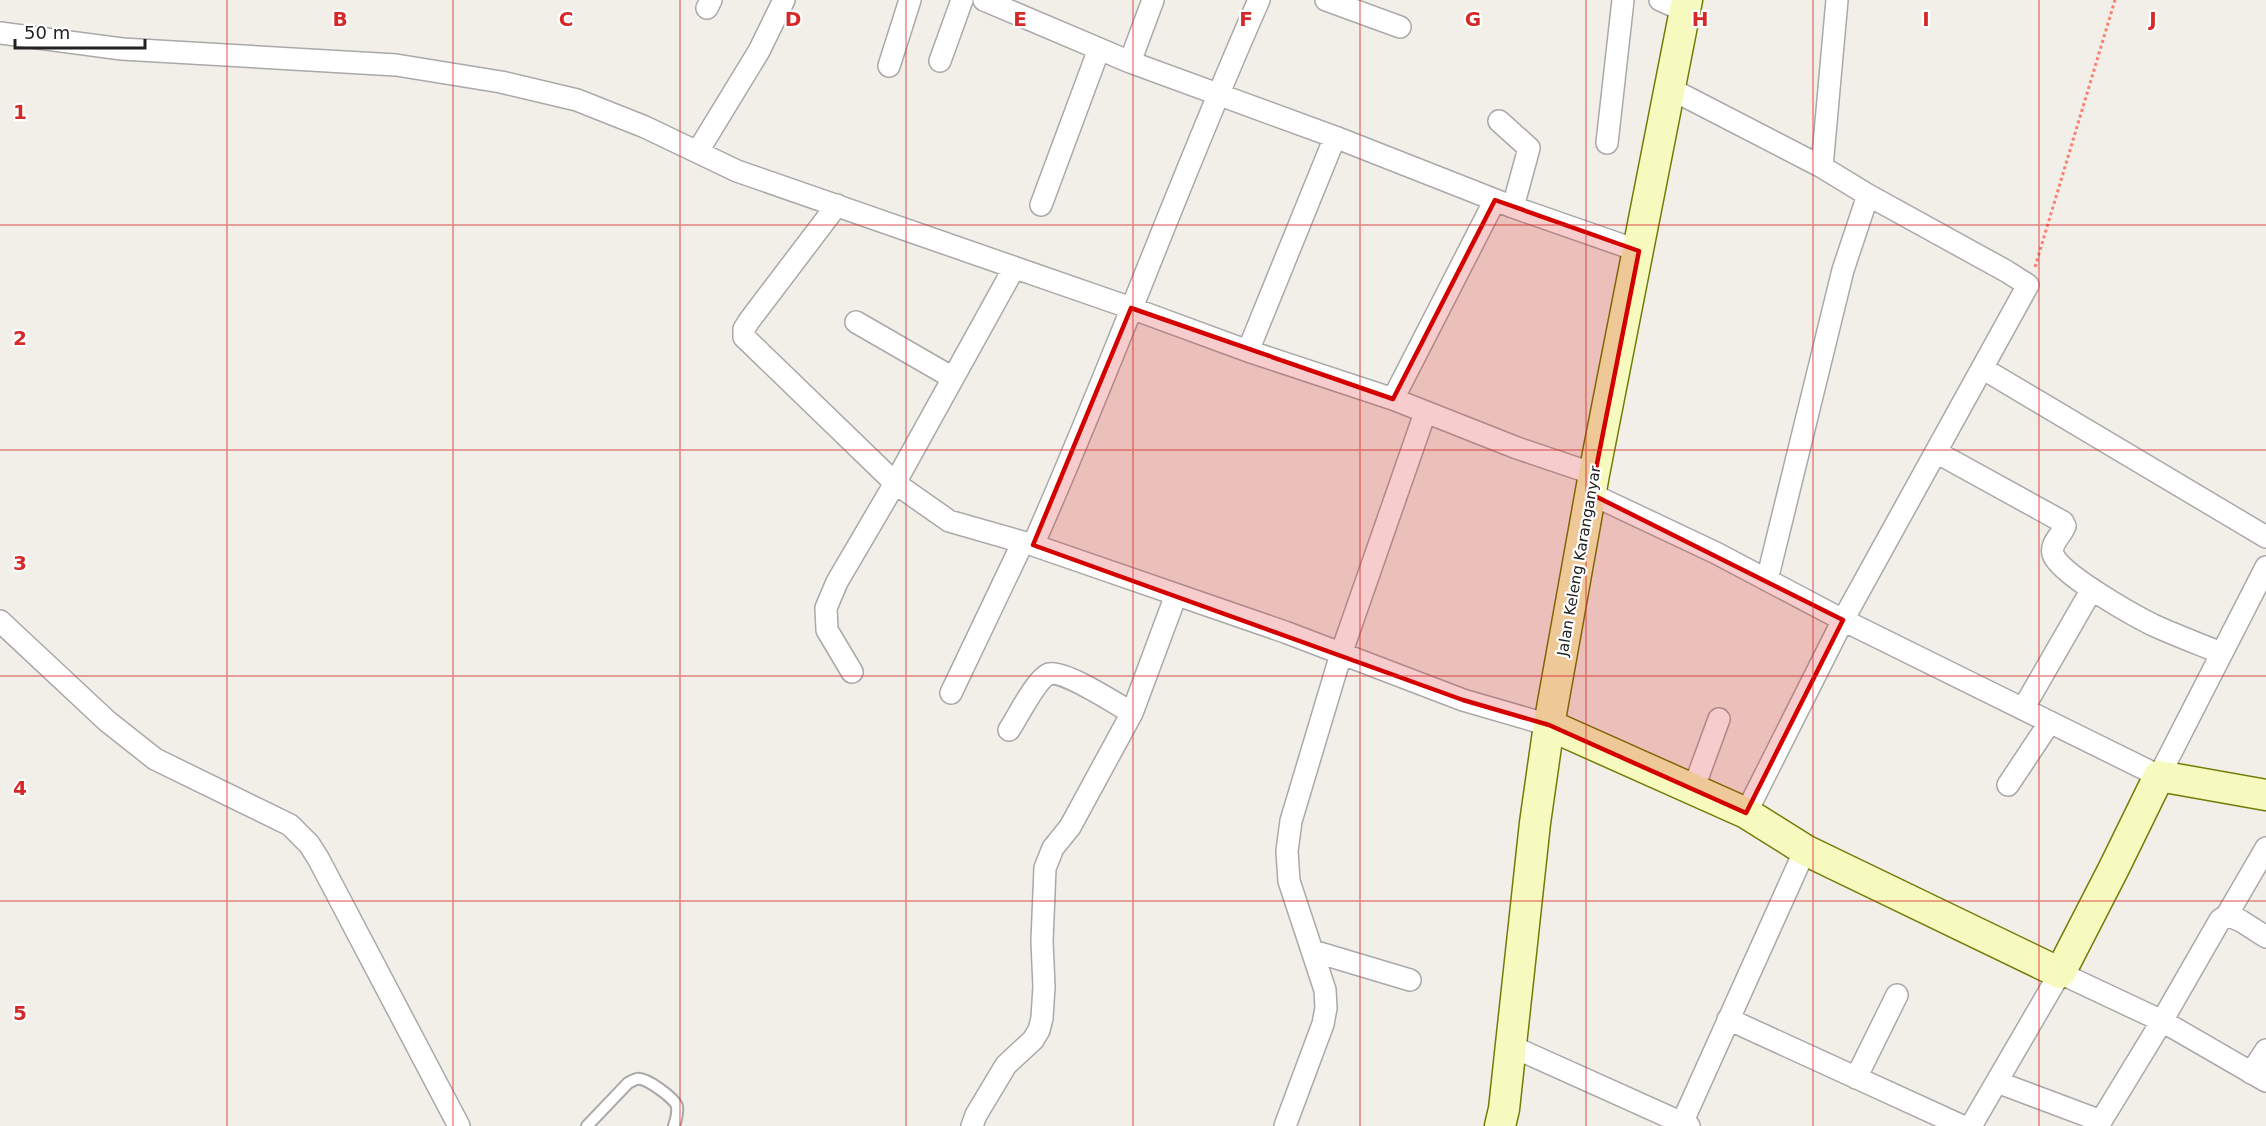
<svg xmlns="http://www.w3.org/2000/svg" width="2266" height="1126" font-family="'DejaVu Sans',sans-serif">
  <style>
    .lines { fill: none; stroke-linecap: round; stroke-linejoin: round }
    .lane-casing { stroke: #a9a9a9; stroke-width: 14 }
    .street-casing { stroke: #a9a9a9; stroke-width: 24 }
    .secondary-casing { stroke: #707d05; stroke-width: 33 }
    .path { stroke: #fa8072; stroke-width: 3; stroke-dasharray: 3 3; stroke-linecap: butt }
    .lane { stroke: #fff; stroke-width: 10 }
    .street { stroke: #fff; stroke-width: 21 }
    .secondary { stroke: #f7fabf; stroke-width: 30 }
    .marked { fill: #d40000; fill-opacity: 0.2; stroke: #d40000; stroke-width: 4.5; stroke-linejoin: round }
    .grid { fill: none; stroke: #d62828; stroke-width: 1.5; stroke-opacity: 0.55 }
    .labels { text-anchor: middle; stroke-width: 4.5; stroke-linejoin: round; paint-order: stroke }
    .street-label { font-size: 15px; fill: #222; stroke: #fff }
    .grid-label { font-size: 20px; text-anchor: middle; font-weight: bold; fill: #d62828; stroke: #fff; stroke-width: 4.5; stroke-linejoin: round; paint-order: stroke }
  </style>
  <rect width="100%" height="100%" fill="#f2efe9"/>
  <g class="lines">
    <defs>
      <path id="lane" d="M 587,1126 L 628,1083 C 630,1082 635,1079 637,1079 C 646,1077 674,1098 677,1106 C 678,1113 676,1120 674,1126"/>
      <path id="street" d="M 984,0 L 1130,62 L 1335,137 L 1513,207 L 1639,251
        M 1326,0 L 1400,27
        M 1660,0 L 1685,11
        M 707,8 L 711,0
        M 0,33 L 122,49 L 396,65 L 501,82 L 577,100 L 645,127 L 737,171 L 1131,308 L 1248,351 L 1393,399 L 1517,448 L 1594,474
        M 940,61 L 962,0
        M 1130,62 L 1153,0
        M 889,66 L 910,0
        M 1671,89 L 1822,167 L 1868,195 L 2006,271 L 2028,285 L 1843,620 L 1746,813
        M 1499,121 L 1529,148 L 1513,207
        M 1607,143 L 1623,0
        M 698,151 L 759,51 L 784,0
        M 1822,167 L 1837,0
        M 837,205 L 749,321 L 744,329 L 744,337 L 895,483 L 949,521 L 1033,545 L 1285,632 L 1463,700 L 1549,725
        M 1041,205 L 1099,49
        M 856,322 L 953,378
        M 1248,351 L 1335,137
        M 1982,368 L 2266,537
        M 1393,399 L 1495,200
        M 1936,452 L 2063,522 L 2065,526 C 2062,535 2050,543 2053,554 C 2058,573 2133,615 2153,625 C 2175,635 2199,644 2221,653
        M 1591,494 L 1716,553 L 1843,620 L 2159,776 L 2266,567
        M 1033,545 C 1113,365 1179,180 1259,0
        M 1767,580 L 1843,270 L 1868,195
        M 0,621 L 107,721 L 155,759 L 290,825 L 309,844 L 318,858 L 459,1126
        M 852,672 L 827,630 L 826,608 L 837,582 L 895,483 L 1014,268
        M 951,693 L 1023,542
        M 2023,709 L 2092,589
        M 1009,730 C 1017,718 1037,678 1049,674 C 1063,669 1118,705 1132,713
        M 2008,785 L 2050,722
        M 1693,790 L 1719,719
        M 2227,915 L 2266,848
        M 1313,951 L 1410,980
        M 1728,1019 L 1962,1126
        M 1511,1046 L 1689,1126
        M 2251,1073 L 2266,1050
        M 1856,1078 L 1897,995
        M 1997,1082 L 2101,1121
        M 1682,1123 L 1805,850
        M 972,1126 L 976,1115 L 1006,1065 L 1033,1040 L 1039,1030 L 1042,1018 L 1044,987 L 1042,941 L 1045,868 L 1053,848 L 1070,827 L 1132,713 L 1176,595
        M 1285,1126 L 1323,1024 L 1326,1008 L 1325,990 L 1289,881 L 1287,851 L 1291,821 L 1341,654 L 1425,413
        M 1971,1126 L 2060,973 L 2162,1021 L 2266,1081
        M 2098,1126 L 2162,1021 L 2220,920 L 2227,915 L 2241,921 L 2266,937"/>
      <path id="secondary" d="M 1549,725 L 1746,813 L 1805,850 L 2060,973 L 2114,868 L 2159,776 L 2266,795
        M 1500,1126 L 1504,1109 L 1535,823 L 1549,725 L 1594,474 L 1687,0"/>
    </defs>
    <use href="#lane" class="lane-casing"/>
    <use href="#street" class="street-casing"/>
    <use href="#secondary" class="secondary-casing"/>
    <path class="path" d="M 2035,267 L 2115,0"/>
    <use href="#lane" class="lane"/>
    <use href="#street" class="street"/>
    <use href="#secondary" class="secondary"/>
  </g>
  <path class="marked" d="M 1495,200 L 1639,251 L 1591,494 L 1843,620 L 1746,813 L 1549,725 L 1463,700 L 1033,545 L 1131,308 L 1393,399 Z"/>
  <path class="grid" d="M 227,0 L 227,1126M 453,0 L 453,1126M 680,0 L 680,1126M 906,0 L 906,1126M 1133,0 L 1133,1126M 1360,0 L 1360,1126M 1586,0 L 1586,1126M 1813,0 L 1813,1126M 2039,0 L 2039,1126M 0,225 L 2266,225M 0,450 L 2266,450M 0,676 L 2266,676M 0,901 L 2266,901"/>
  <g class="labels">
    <g class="street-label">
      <text transform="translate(1579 561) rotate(-80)" y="5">Jalan Keleng Karanganyar</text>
    </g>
  </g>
  <g class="grid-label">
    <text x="340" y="26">B</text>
    <text x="566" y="26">C</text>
    <text x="793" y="26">D</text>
    <text x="1020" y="26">E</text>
    <text x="1246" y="26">F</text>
    <text x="1473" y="26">G</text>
    <text x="1700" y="26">H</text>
    <text x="1926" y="26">I</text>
    <text x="2153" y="26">J</text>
    <text x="20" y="119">1</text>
    <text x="20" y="345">2</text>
    <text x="20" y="570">3</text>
    <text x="20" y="795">4</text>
    <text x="20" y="1020">5</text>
  </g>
  <path d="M15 39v9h130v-9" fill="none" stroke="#222222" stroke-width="3"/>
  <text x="24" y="39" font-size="18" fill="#222222" stroke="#ffffff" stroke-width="4.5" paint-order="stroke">50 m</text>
</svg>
